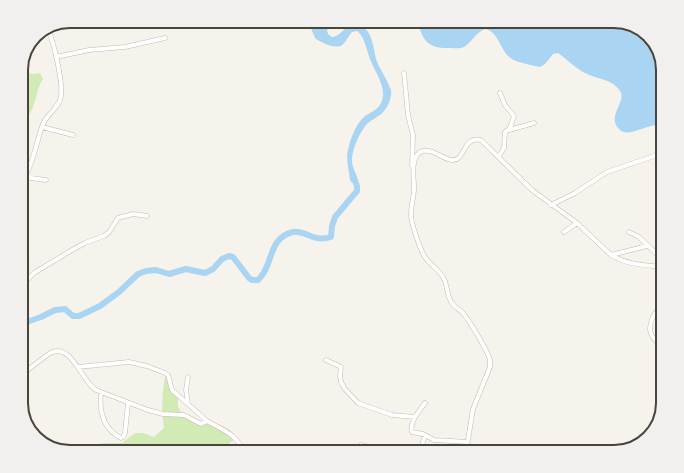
<svg xmlns="http://www.w3.org/2000/svg" width="684" height="473" font-family="Rubik,sans-serif">
  <style>
    .green { fill: #d2eab5 }
    .water { fill: #a9d4f2 }
    .lines { fill: none; stroke-linecap: round; stroke-linejoin: round }
    .river { stroke: #a9d4f2; stroke-width: 6 }
    .minor-casing { stroke: #c2bbae; stroke-width: 5 }
    .minor { stroke: #fff; stroke-width: 4 }
    .rim { fill: none; stroke: #4b4439; stroke-width: 2 }
  </style>
  <rect width="100%" height="100%" fill="#f6f3ec"/>
  <path class="green" d="M 27,73 L 34,74 L 40,73 L 43,79 C 35,90 37,106 27,117 L 21,117 L 21,74 Z
    M 165,376 L 178,394 L 178,407 L 184,416 L 202,425 L 213,423 L 221,425 L 231,431 L 236,438 L 225,447 L 227,452 L 85,452 L 84,450 L 102,443 L 122,443 L 135,433 L 143,433 L 154,437 L 164,428 C 161,409 162,395 165,376 Z"/>
  <path class="water" d="M 308,21 L 337,21 L 327,30 L 328,34 L 332,37 C 342,36 345,24 356,24 C 361,24 365,28 368,32 C 373,39 374,51 376,59 C 380,70 387,79 391,90 C 392,99 387,110 380,115 C 376,118 371,120 367,124 C 360,132 353,147 352,158 C 351,165 356,172 357,179 L 355,182 L 352,183 L 350,180 C 349,172 347,163 347,155 C 349,142 355,124 365,116 C 373,111 382,108 383,96 C 384,83 374,70 370,59 C 366,49 365,37 357,31 L 352,32 C 349,35 346,42 342,45 C 336,50 320,42 315,38 Z
    M 418,21 L 595,21 L 596,24 L 599,25 L 617,22 L 642,29 L 658,48 L 663,69 L 663,124 C 658,125 653,125 648,127 C 639,129 626,137 619,129 C 606,116 627,102 620,91 C 613,79 596,79 585,73 C 575,68 567,59 558,53 L 553,54 L 545,64 L 540,67 C 535,66 516,62 512,59 C 500,52 499,31 485,29 C 476,32 472,42 464,47 C 460,49 456,48 451,48 C 430,49 422,42 418,21 Z"/>
  <g class="lines">
    <path class="river" d="M 21,324 L 41,317 L 55,310 L 65,309 L 73,316 L 79,316 L 100,306 L 119,292 L 138,274 L 146,271 L 156,270 L 169,274 L 186,269 L 205,273 L 213,269 L 222,259 L 229,256 L 233,257 L 249,278 L 252,280 L 258,280 C 274,266 267,238 293,232 C 304,229 313,243 331,237 L 332,226 L 335,217 L 357,191 L 357,186 L 353,175"/>
    <defs>
      <path id="minor" d="M 56,57 L 89,50 L 125,47 L 165,38
        M 24,60 L 25,70
        M 404,73 L 408,115 L 413,135 L 412,166
        M 42,127 L 73,135
        M 509,130 L 534,123
        M 499,156 L 504,148 L 505,132 L 510,128 L 514,116 L 505,105 L 500,93
        M 24,177 L 46,180
        M 21,181 C 32,171 37,139 43,124 C 47,114 60,107 61,96 C 63,83 54,42 48,30
        M 551,205 L 575,193 L 607,172 L 663,153
        M 564,232 L 577,223
        M 629,232 L 639,237 L 663,260
        M 611,255 L 647,246
        M 663,283 L 659,289 L 660,299 L 662,304 C 660,309 655,312 653,317 C 646,331 652,339 663,347
        M 21,286 L 34,273 L 72,250 L 85,243 L 104,236 L 109,232 L 118,218 L 133,214 L 147,216
        M 326,360 L 341,367 L 340,376 L 341,382 L 345,389 L 358,403 L 392,415 L 415,417
        M 78,367 L 129,362 L 147,366 L 165,373 L 168,375 L 172,390 L 207,421
        M 21,375 L 50,353 C 72,342 81,381 96,390 L 148,410 L 163,414 L 184,415 L 201,424 L 207,421 C 219,428 241,436 242,452
        M 188,377 L 186,390 L 188,404
        M 101,392 C 99,411 103,429 121,438 L 123,437 L 125,433 L 128,403
        M 425,403 C 420,410 409,422 412,432 L 423,434 L 434,440 L 468,442
        M 361,445 L 369,447 L 369,452
        M 420,452 L 425,435
        M 466,452 L 473,409 L 490,367 L 490,360 C 487,349 470,322 463,313 C 459,309 454,307 452,303 C 446,295 448,285 443,277 C 438,269 430,265 425,257 C 421,252 410,220 411,214 C 411,204 415,194 414,184 C 413,175 411,154 423,151 C 434,149 442,159 452,160 C 465,162 463,135 481,140 L 532,190 L 577,223 L 611,255 C 627,265 645,265 663,267"/>
    </defs>
    <use href="#minor" class="minor-casing"/>
    <use href="#minor" class="minor"/>
  </g>
  <path d="M0 0H684V473H0ZM70 28H614A42 42 0 0 1 656 70V403A42 42 0 0 1 614 445H70A42 42 0 0 1 28 403V70A42 42 0 0 1 70 28Z" fill="#f1f0ef" fill-rule="evenodd"/>
  <path class="rim" d="M70 28H614A42 42 0 0 1 656 70V403A42 42 0 0 1 614 445H70A42 42 0 0 1 28 403V70A42 42 0 0 1 70 28Z"/>
</svg>
